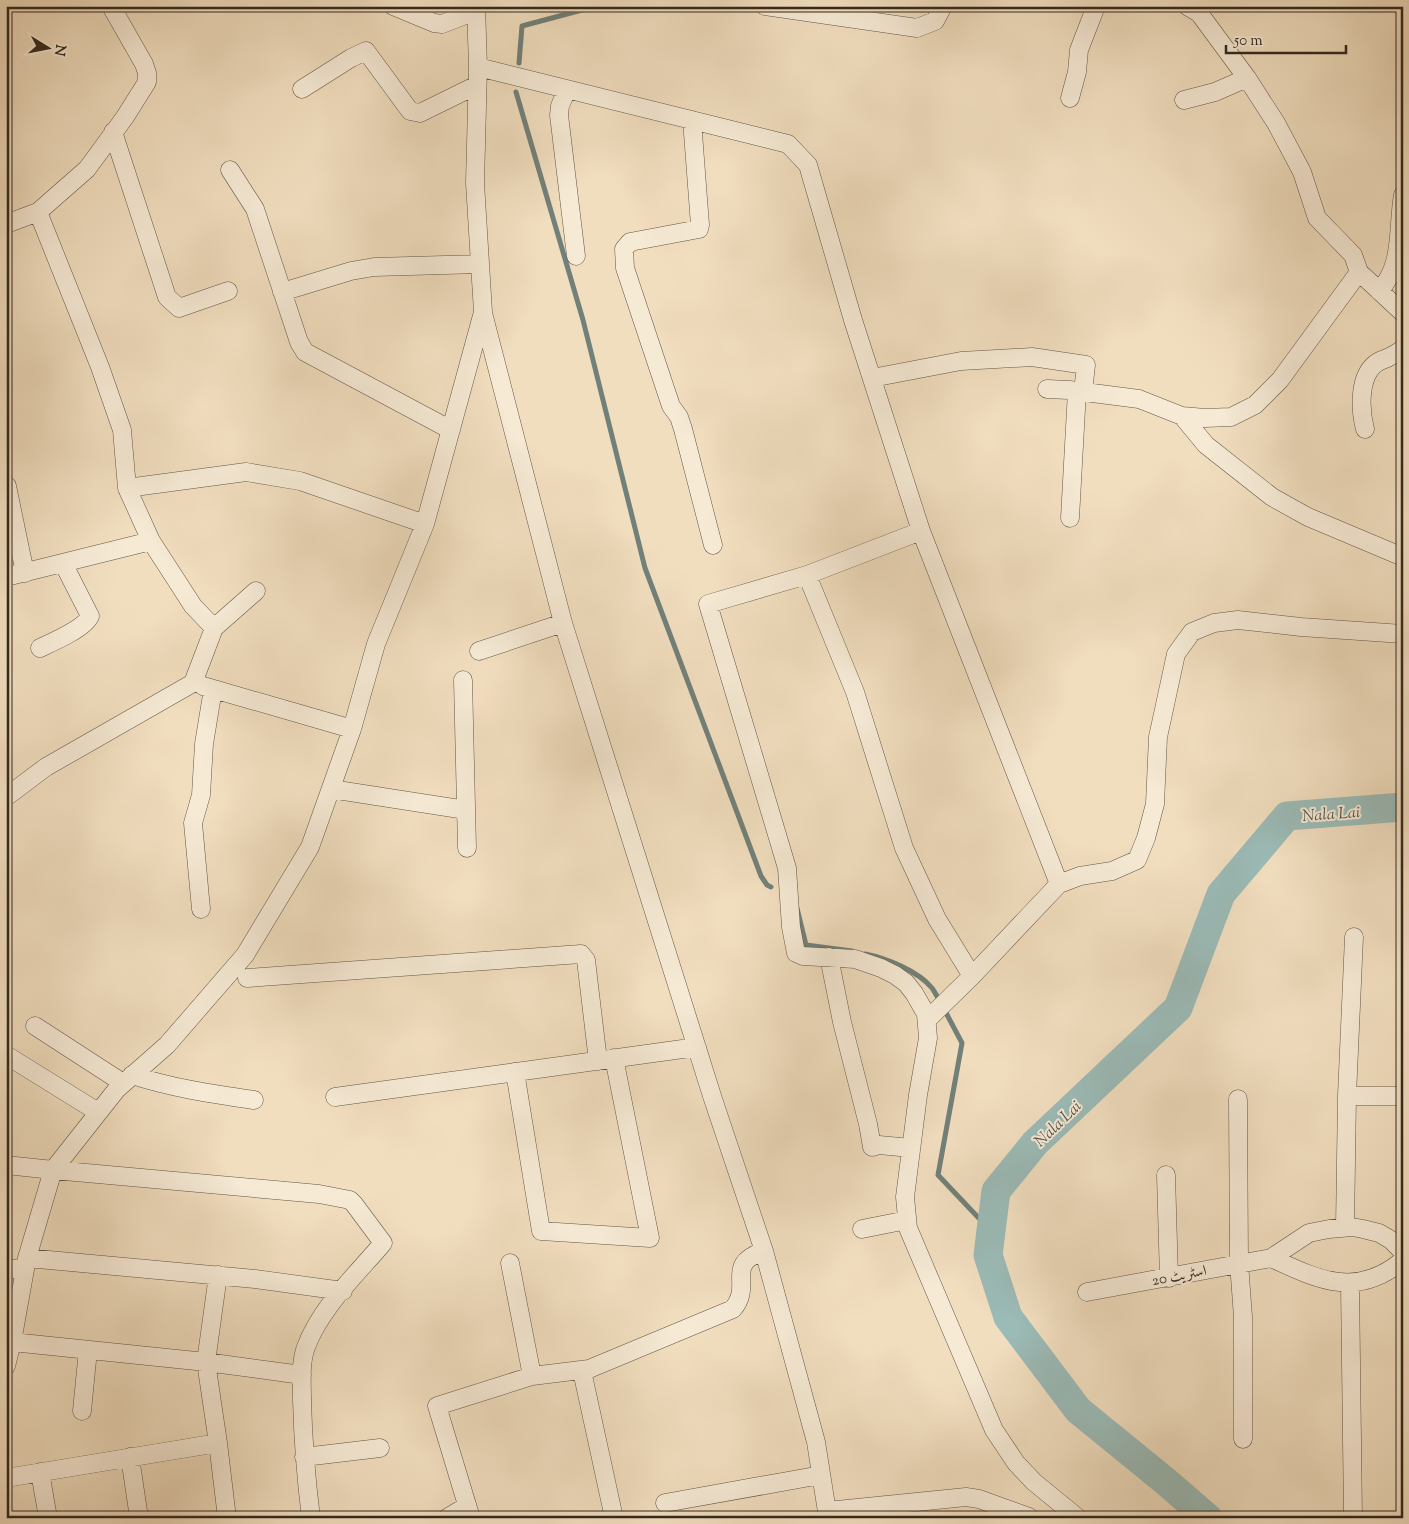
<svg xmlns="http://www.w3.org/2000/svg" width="1409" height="1524" font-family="'Sorts Mill Goudy',Amiri,serif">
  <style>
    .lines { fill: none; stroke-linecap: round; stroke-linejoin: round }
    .stream { stroke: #71817a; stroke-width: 5 }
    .river { stroke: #9bbbb7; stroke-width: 29 }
    .minor-casing { stroke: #625646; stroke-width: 19 }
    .minor { stroke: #f6ead5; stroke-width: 18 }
    .labels { text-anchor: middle; stroke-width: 4; stroke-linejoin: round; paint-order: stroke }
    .street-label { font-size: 15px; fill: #33291e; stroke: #f6ead5 }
    .water-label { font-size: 16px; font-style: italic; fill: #4d4e44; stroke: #f6ead5 }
  </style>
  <rect width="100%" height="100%" fill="#f1debf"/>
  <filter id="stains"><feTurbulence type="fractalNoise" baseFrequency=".004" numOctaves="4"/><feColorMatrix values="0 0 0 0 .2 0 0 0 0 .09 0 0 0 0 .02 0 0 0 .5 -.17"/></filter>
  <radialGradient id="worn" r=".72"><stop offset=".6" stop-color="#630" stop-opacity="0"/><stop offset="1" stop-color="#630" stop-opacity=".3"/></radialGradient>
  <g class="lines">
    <path class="stream" d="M 519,63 L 522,26 L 597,6
      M 516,92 L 583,320 L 645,568 L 761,876 L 767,885 L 771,887
      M 797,908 L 806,945 L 852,951
      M 865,954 C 886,958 918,971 932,988 C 935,992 937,997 940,1001
      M 944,1009 L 962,1043 L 938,1175 L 991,1231"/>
    <path class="river" d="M 1208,1518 L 1164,1480 L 1078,1410 L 1008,1317 L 988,1255 L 996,1191 L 1035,1143 L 1178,1008 L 1221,894 L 1287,816 L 1403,807"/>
    <defs>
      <path id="minor" d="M 393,6 L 434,23 L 442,24 L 476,11
        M 765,6 L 917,28 L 935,21 L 943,6
        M 478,67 L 788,144 L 808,165 L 853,320 L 921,531 L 1059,884
        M 302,89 L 351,58 L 366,51 L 410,111 L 420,113 L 477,85
        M 567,89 L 560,106 L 559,115 L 576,256
        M 1070,98 L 1077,72 L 1079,50 L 1096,6
        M 1184,100 L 1215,92 L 1247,78
        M 692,120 L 700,225 L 699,229 L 630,242 L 624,249 L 625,268 L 671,406 L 679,417 L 683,429 L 713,545
        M 113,132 L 167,297 L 179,308 L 228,291
        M 230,170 L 255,209 L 299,342 L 305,352 L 451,430
        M 6,224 L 38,212
        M 1359,272 L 1403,313
        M 1379,291 C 1404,265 1397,228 1403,195
        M 282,292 L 351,271 L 374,267 L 480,264
        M 483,313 L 563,623 L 713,1099 L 764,1251 L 816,1442 L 828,1518
        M 872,378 L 961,361 L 1032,357 L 1086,365 L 1083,392
        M 1047,389 L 1069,390 L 1139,399 L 1182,416 L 1205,418 L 1231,417 L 1255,405 L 1280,380 L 1359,272 L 1353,255 L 1317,218 L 1302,172 L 1276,123 L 1247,78 L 1199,13 L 1187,6
        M 1182,416 L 1206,445 L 1272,497 L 1308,517 L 1403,557
        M 1365,429 C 1360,410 1358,374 1378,362 C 1381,360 1386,359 1389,357 C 1394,355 1398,352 1403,349
        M 7,486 L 25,573
        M 127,488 L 246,472 L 300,481 L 425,524
        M 1070,518 L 1077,391
        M 921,531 L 807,575 L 708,604 L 787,868 L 791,927 L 796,953 L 803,956 L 855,959 L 881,968 L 895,975 L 906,983 L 914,993 L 926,1014 L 928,1038 L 918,1095 L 905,1197 L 908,1228 L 994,1430 L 1016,1463 L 1034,1482 L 1078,1518
        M 807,575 L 855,692 L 904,848 L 937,919 L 972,976
        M 6,577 L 151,541
        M 214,628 L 256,591
        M 40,648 C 53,642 85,628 90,616 L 63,563
        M 479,651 L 563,623
        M 463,680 L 467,848
        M 203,686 L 352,729
        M 331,789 L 466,810
        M 6,797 L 46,767 L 193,683 L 214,628 L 193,606 L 151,541 L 127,488 L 122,430 L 100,367 L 38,212 L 87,169 L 125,117 L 147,82 L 147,73 L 144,64 L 111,6
        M 201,909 L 193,823 L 201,795 L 204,744 L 213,689
        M 829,957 L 842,1022 L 868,1124 L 872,1147 L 879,1145 L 911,1148
        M 247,978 L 581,954 L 586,960 L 598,1061
        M 927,1020 L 972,976 L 1059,884 L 1080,876 L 1112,871 L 1137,860 L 1146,838 L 1155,804 L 1158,737 L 1176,654 L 1192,632 L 1214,623 L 1238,620 L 1301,627 L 1403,634
        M 35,1026 L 123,1083
        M 6,1055 L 98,1112
        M 515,1072 L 541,1231 L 650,1238 L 614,1058
        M 132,1075 C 172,1088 212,1094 254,1100
        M 1347,1096 L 1403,1096
        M 335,1097 L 697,1047
        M 1238,1099 L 1239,1263 L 1243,1317 L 1243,1439
        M 6,1165 L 53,1170 L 319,1194 L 350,1200 L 354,1204 L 383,1243 C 356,1275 321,1307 306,1347 C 300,1363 302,1383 302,1400 C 303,1440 306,1478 311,1518
        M 1166,1175 L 1169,1278
        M 1345,1227 L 1347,1096 L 1354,937
        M 862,1229 L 907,1220
        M 27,1258 L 255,1279 L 343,1291
        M 1271,1258 C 1319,1280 1357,1299 1403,1260
        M 510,1263 L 532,1376
        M 6,1269 L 25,1268
        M 218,1275 L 206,1362 L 218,1443 L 227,1518
        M 1350,1284 L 1353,1518
        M 1087,1292 L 1271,1258 L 1309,1233 L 1329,1229 L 1352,1227 L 1363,1229 L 1379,1233 L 1391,1240 L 1403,1252
        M 12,1342 L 206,1362 L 302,1375
        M 6,1366 L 12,1342 L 27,1258 L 53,1170 L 117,1089 L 167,1045 L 245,955 L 310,847 L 352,729 L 376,644 L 425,524 L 483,312 L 475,183 L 478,67 L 476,6
        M 582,1371 L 614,1518
        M 82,1411 L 88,1350
        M 130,1457 L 139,1518
        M 304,1457 L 380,1448
        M 40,1472 L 48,1518
        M 6,1478 L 218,1443
        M 665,1503 L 821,1475
        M 827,1511 L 966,1497 L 979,1499 L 1029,1517
        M 447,1518 L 467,1506
        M 471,1518 L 437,1406 L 532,1376 L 589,1369 L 733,1309 C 754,1284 723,1265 764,1251"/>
    </defs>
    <use href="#minor" class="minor-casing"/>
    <use href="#minor" class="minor"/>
  </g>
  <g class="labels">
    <g class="street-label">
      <text transform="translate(1179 1275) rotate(-11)" y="5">اسٹریٹ 20</text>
    </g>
    <g class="water-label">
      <text transform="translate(1331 813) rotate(-4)" y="6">Nala Lai</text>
      <text transform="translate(1057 1123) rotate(-44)" y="6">Nala Lai</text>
    </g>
  </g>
  <rect width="1409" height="1524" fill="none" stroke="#f1debf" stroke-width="25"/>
  <rect x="8" y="8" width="1394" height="1509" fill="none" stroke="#33291e" stroke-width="2.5"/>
  <rect x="12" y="12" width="1384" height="1499" fill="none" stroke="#33291e"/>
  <g transform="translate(48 48) rotate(100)" stroke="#f6ead5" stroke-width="4" paint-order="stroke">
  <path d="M0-4L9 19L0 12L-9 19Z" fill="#33291e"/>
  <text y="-8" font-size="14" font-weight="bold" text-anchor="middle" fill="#33291e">N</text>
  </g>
  <path d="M1226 45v8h120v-8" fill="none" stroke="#33291e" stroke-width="2.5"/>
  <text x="1234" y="45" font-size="15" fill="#33291e" stroke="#f6ead5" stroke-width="4" paint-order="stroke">50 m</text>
  <rect width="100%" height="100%" filter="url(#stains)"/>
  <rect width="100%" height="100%" fill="url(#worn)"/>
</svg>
